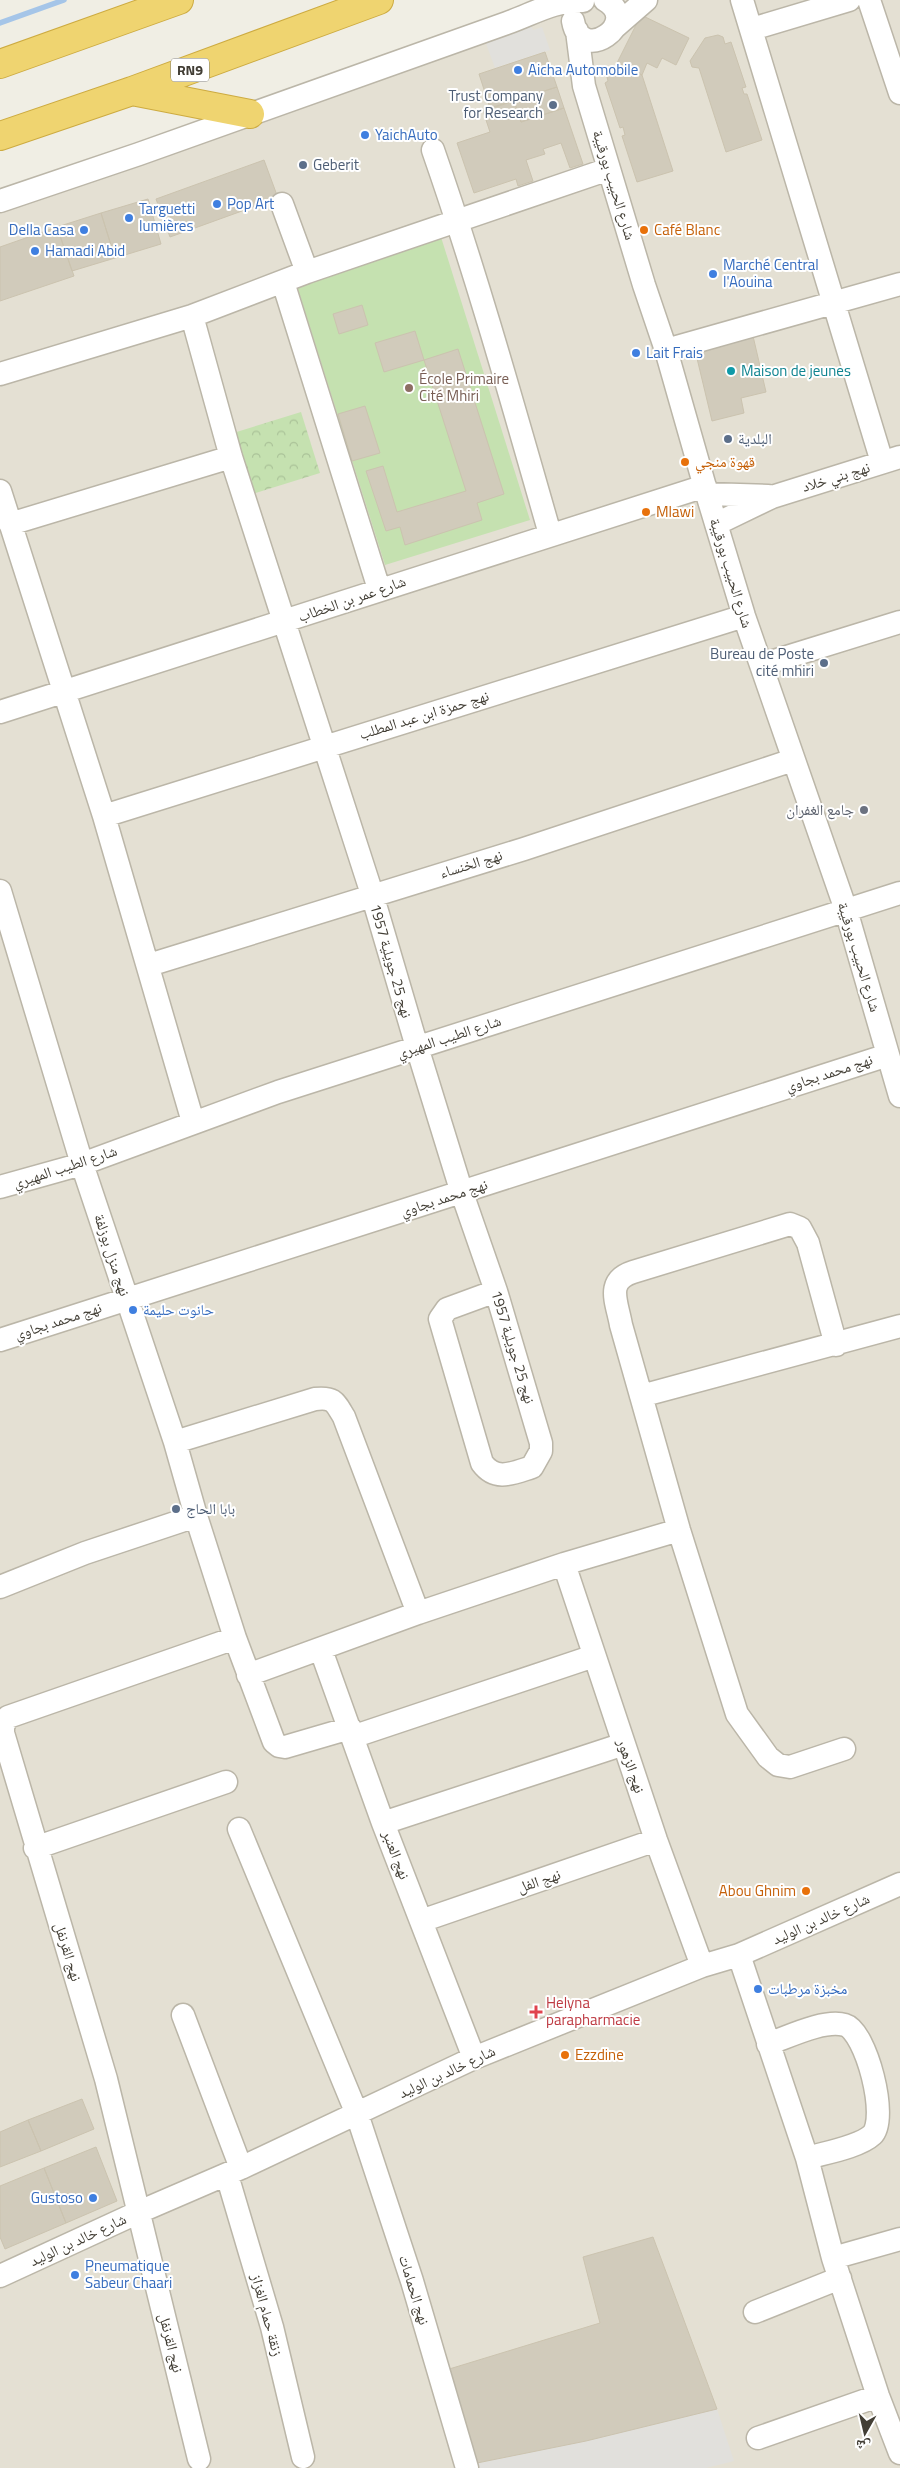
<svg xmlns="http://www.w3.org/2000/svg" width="900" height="2468" font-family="'Titillium Web','Noto Naskh Arabic',sans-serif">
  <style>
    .residential { fill: #e4e0d3 }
    .green { fill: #c5e1b0 }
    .park { fill: url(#park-crowns) }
    .parking { fill: #e1e0dc }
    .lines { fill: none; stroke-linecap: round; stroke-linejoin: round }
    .stream { stroke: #a5c5e8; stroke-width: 5.5 }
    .building { fill: #d1cbbb; stroke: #cbc3af }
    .minor-casing { stroke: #bbb6a8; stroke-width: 25 }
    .highway-casing { stroke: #cdab41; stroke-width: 30 }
    .minor { stroke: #fff; stroke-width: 22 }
    .highway { stroke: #efd470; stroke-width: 28 }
    .shop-dot { fill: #3f7fe0; stroke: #fff; stroke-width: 2 }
    .service-dot { fill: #5c6f8a; stroke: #fff; stroke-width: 2 }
    .food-dot { fill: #e8710a; stroke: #fff; stroke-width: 2 }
    .culture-dot { fill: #0f9aa8; stroke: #fff; stroke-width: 2 }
    .education-dot { fill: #8d6e63; stroke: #fff; stroke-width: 2 }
    .worship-dot { fill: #6b7280; stroke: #fff; stroke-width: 2 }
    .health-dot { fill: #e0444e; stroke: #fff; stroke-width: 2 }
    .labels { text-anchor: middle; stroke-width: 4; stroke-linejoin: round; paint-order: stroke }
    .shield { fill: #fff; stroke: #7b7872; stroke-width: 1 }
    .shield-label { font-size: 14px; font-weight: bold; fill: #423e35 }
    .shop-label { font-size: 15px; fill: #366cbe; stroke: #fff; text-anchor: start }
    .service-label { font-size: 15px; fill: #4e5e75; stroke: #fff; text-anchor: start }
    .street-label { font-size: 15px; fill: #423e35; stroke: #fff }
    .food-label { font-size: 15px; fill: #c56008; stroke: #fff; text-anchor: start }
    .culture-label { font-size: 15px; fill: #0d838f; stroke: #fff; text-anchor: start }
    .education-label { font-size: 15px; fill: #785e54; stroke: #fff; text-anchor: start }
    .worship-label { font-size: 15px; fill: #5b616d; stroke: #fff; text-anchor: end }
    .health-label { font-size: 15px; fill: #be3a42; stroke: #fff; text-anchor: start }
  </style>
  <defs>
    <pattern id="park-crowns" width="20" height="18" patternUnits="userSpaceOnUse" patternTransform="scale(1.25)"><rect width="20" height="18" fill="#c5e1b0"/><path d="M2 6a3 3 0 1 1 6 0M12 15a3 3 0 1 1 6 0" fill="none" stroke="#aac298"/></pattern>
  </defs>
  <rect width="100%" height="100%" fill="#f0eee4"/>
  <path class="residential" d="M 542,0 L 900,0 L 900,2468 L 0,2468 L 0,197 Z"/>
  <path class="green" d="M 441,237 L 530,520 L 385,565 L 296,283 Z"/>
  <path class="park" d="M 301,412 L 320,473 L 249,495 L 230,434 Z"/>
  <path class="parking" d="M 531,25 L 533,30 L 542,27 L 550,50 L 495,68 L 485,41 Z
    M 717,2409 L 734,2461 L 706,2468 L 479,2468 L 477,2463 Z"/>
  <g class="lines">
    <path class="stream" d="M 0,23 L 64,0"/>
  </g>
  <path class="building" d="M 641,15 L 689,38 L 676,65 L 662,58 L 657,68 L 647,63 L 642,75 L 617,63 Z
    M 718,35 L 723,37 L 725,44 L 731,42 L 746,87 L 742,88 L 744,94 L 747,94 L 762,140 L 726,152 L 699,68 L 692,67 L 690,61 L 705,38 Z
    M 545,52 L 557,87 L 490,108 L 479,74 Z
    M 623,66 L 642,75 L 673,171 L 637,182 L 622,136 L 625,135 L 623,127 L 620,128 L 605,83 L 608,81 L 606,73 L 608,69 Z
    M 557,87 L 564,108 L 521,122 L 514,101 Z
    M 514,101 L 521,122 L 564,108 L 583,164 L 570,168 L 561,143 L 543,149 L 545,154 L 526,160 L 533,181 L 518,186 L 516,179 L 474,193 L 457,143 L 490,132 L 483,111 Z
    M 264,160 L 278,198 L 170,237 L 156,199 Z
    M 148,199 L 161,244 L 115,258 L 101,213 Z
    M 101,213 L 115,258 L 72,271 L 57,227 Z
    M 57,227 L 74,276 L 0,301 L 0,247 Z
    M 362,305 L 368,325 L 339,334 L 333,314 Z
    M 415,331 L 424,360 L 384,372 L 375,343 Z
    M 753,336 L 766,392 L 741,398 L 744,413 L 712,421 L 695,350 Z
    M 458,349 L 504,494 L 477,503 L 482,520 L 405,545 L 400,527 L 386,531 L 366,471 L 383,466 L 397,512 L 466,491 L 424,360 Z
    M 365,406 L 380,453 L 352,461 L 338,414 Z
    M 82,2099 L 94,2129 L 41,2151 L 28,2120 Z
    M 28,2120 L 41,2151 L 0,2167 L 0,2132 Z
    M 96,2147 L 117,2201 L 66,2223 L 44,2168 Z
    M 44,2168 L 66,2223 L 5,2249 L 0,2237 L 0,2186 Z
    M 653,2237 L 717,2409 L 586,2441 L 477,2463 L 446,2370 L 600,2323 L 583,2257 Z"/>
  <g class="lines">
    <defs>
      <path id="minor" d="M 742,0 L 882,462
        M 869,0 L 900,93
        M 573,21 C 581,66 643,22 605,0
        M 615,27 L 646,0
        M 752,29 L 849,0
        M 577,31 L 584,86 L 644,285 L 666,350 L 707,494 L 744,616 L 846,910 L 900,1096
        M 433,150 C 477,276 513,405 550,534
        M 0,201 L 139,154 L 507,23 C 533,14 554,0 583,1
        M 282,204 L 307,272
        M 283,282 L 379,589
        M 192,316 L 231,457 L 372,894 L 417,1047 L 462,1193 L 496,1291 L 541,1443 L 541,1451 L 532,1467 C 513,1473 496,1482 482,1463 L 440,1319 L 447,1309 L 496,1291
        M 666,350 L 900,284
        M 0,374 L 192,316 L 307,272 L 609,169
        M 0,491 L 104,816 L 193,1122
        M 707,494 L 768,496
        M 10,524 L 231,457
        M 716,524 L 772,497 L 900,457
        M 761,665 L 900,622
        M 0,712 L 705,486
        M 104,816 L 744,616
        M 0,891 L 82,1164 L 175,1442 L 196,1516 L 235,1638 L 274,1742 L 279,1746 L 285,1747 L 350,1728
        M 149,965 L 524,849 L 793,760
        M 0,1187 L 82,1164 L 278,1092 L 900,893
        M 0,1340 L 888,1055
        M 836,1345 L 808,1243 L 800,1228 L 790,1224 L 633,1272 C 605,1281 617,1302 621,1325 L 679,1530 L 737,1714 L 768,1757 L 778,1765 L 790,1767 L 844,1749
        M 641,1396 L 900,1326
        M 175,1442 L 315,1399 C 334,1397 335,1402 344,1417 L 418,1613
        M 564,1564 L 656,1840 L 702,1966
        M 0,1587 L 85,1553 L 196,1516
        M 321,1650 L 383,1823 L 474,2058
        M 248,1675 L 418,1613 L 564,1564 L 679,1530
        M 352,1737 L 594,1656
        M 383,1823 L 624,1744
        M 239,1829 L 357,2114 L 412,2281 L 467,2468
        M 35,1848 L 226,1782
        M 421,1921 L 656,1840
        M 739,1955 L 807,2158 L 833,2258 L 878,2396 L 900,2453
        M 183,2015 L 241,2168
        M 768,2044 C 788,2037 824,2019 845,2025 C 866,2031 889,2119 872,2135 C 859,2147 824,2153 807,2158
        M 227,2175 L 272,2327 L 303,2457
        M 833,2258 L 900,2239
        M 0,2276 L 139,2212 L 241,2168 L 474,2058 L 702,1966 L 739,1955 L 900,1884
        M 755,2312 L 840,2278
        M 758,2438 L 878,2396
        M 199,2459 L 106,2079 L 3,1733 L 3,1726 L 8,1717 L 235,1638"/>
      <path id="highway" d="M 0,64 L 179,0
        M 132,91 L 250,114
        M 0,136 L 132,91 L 379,0"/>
    </defs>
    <use href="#minor" class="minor-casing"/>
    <use href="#highway" class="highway-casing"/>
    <use href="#minor" class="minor"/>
    <use href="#highway" class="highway"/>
  </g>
  <g class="shop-dot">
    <circle cx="518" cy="70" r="5"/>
    <circle cx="365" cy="135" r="5"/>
    <circle cx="217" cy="204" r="5"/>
    <circle cx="129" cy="218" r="5"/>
    <circle cx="84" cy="230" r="5"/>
    <circle cx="35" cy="251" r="5"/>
    <circle cx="713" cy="274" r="5"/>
    <circle cx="636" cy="353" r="5"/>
    <circle cx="133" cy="1310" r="5"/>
    <circle cx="758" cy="1989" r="5"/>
    <circle cx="93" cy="2198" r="5"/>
    <circle cx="75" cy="2275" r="5"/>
  </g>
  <g class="service-dot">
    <circle cx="553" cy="105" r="5"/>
    <circle cx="303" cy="165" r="5"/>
    <circle cx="728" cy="439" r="5"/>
    <circle cx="824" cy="663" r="5"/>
    <circle cx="176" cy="1509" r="5"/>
  </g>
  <g class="food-dot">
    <circle cx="644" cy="230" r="5"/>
    <circle cx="685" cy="462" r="5"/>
    <circle cx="646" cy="512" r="5"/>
    <circle cx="806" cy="1891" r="5"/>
    <circle cx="565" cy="2055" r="5"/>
  </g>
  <circle class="culture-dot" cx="731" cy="371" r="5"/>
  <circle class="education-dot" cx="409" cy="388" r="5"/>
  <circle class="worship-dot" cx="864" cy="810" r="5"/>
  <path class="health-dot" d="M533.5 2004.5h5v5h5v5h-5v5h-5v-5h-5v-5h5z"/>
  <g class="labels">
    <rect class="shield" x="171" y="58.5" width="38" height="23" rx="4"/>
    <g class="shield-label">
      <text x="190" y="75">RN9</text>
    </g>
    <g class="shop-label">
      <text x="528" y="75">Aicha Automobile</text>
      <text x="375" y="140">YaichAuto</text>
      <text x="227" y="209">Pop Art</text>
      <text x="139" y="214">Targuetti<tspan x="139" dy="17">lumières</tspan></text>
      <text x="74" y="235" text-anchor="end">Della Casa</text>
      <text x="45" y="256">Hamadi Abid</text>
      <text x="723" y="270">Marché Central<tspan x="723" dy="17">l'Aouina</tspan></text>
      <text x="646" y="358">Lait Frais</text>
      <text x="143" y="1315">حانوت حليمة</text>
      <text x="768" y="1994">مخبزة مرطبات</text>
      <text x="83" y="2203" text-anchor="end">Gustoso</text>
      <text x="85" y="2271">Pneumatique<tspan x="85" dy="17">Sabeur Chaari</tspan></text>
    </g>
    <g class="service-label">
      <text x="543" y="101" text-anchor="end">Trust Company<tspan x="543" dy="17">for Research</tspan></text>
      <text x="313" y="170">Geberit</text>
      <text x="738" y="444">البلدية</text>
      <text x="814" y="659" text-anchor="end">Bureau de Poste<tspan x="814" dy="17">cité mhiri</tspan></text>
      <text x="186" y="1514">بابا الحاج</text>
    </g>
    <g class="street-label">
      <text transform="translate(614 185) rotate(73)" y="5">شارع الحبيب بورقيبة</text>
      <text transform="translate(836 477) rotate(-17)" y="5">نهج بني خلاد</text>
      <text transform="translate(731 573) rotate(73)" y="5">شارع الحبيب بورقيبة</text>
      <text transform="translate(352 599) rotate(-19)" y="5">شارع عمر بن الخطاب</text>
      <text transform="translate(424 715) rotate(-17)" y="5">نهج حمزة ابن عبد المطلب</text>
      <text transform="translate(471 864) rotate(-17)" y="5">نهج الخنساء</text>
      <text transform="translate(859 957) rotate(73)" y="5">شارع الحبيب بورقيبة</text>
      <text transform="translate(391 961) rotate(74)" y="5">نهج 25 جويلية 1957</text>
      <text transform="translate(449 1037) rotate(-18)" y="5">شارع الطيب المهيري</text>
      <text transform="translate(829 1073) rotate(-18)" y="5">نهج محمد بجاوي</text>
      <text transform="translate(65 1167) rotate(-18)" y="5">شارع الطيب المهيري</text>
      <text transform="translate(444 1198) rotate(-18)" y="5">نهج محمد بجاوي</text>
      <text transform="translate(112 1255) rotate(72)" y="5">نهج منزل بوزلفة</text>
      <text transform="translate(58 1321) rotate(-18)" y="5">نهج محمد بجاوي</text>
      <text transform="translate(513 1347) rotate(73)" y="5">نهج 25 جويلية 1957</text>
      <text transform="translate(631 1766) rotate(71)" y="5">نهج الزهور</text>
      <text transform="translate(396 1855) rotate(69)" y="5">نهج العنبر</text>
      <text transform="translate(539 1881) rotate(-19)" y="5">نهج الفل</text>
      <text transform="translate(821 1919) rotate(-24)" y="5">شارع خالد بن الوليد</text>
      <text transform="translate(68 1952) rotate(73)" y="5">نهج القرنفل</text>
      <text transform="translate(447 2072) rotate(-25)" y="5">شارع خالد بن الوليد</text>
      <text transform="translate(78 2240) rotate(-25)" y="5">شارع خالد بن الوليد</text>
      <text transform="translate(414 2290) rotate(73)" y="5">نهج الحمامات</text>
      <text transform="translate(267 2315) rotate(75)" y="5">زنقة حمام الغزاز</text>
      <text transform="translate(171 2343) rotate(76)" y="5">نهج القرنفل</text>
    </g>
    <g class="food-label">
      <text x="654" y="235">Café Blanc</text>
      <text x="695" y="467">قهوة منجي</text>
      <text x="656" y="517">Mlawi</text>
      <text x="796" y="1896" text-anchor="end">Abou Ghnim</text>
      <text x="575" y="2060">Ezzdine</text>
    </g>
    <g class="culture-label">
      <text x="741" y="376">Maison de jeunes</text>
    </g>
    <g class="education-label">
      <text x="419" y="384">École Primaire<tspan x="419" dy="17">Cité Mhiri</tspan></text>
    </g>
    <g class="worship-label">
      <text x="854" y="815">جامع الغفران</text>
    </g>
    <g class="health-label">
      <text x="546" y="2008">Helyna<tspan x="546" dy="17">parapharmacie</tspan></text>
    </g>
  </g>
  <g transform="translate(865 2433) rotate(188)" stroke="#ffffff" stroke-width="4" paint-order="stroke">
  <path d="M0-4L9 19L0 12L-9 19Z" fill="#423e35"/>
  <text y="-8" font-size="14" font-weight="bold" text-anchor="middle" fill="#423e35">ش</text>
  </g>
</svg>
